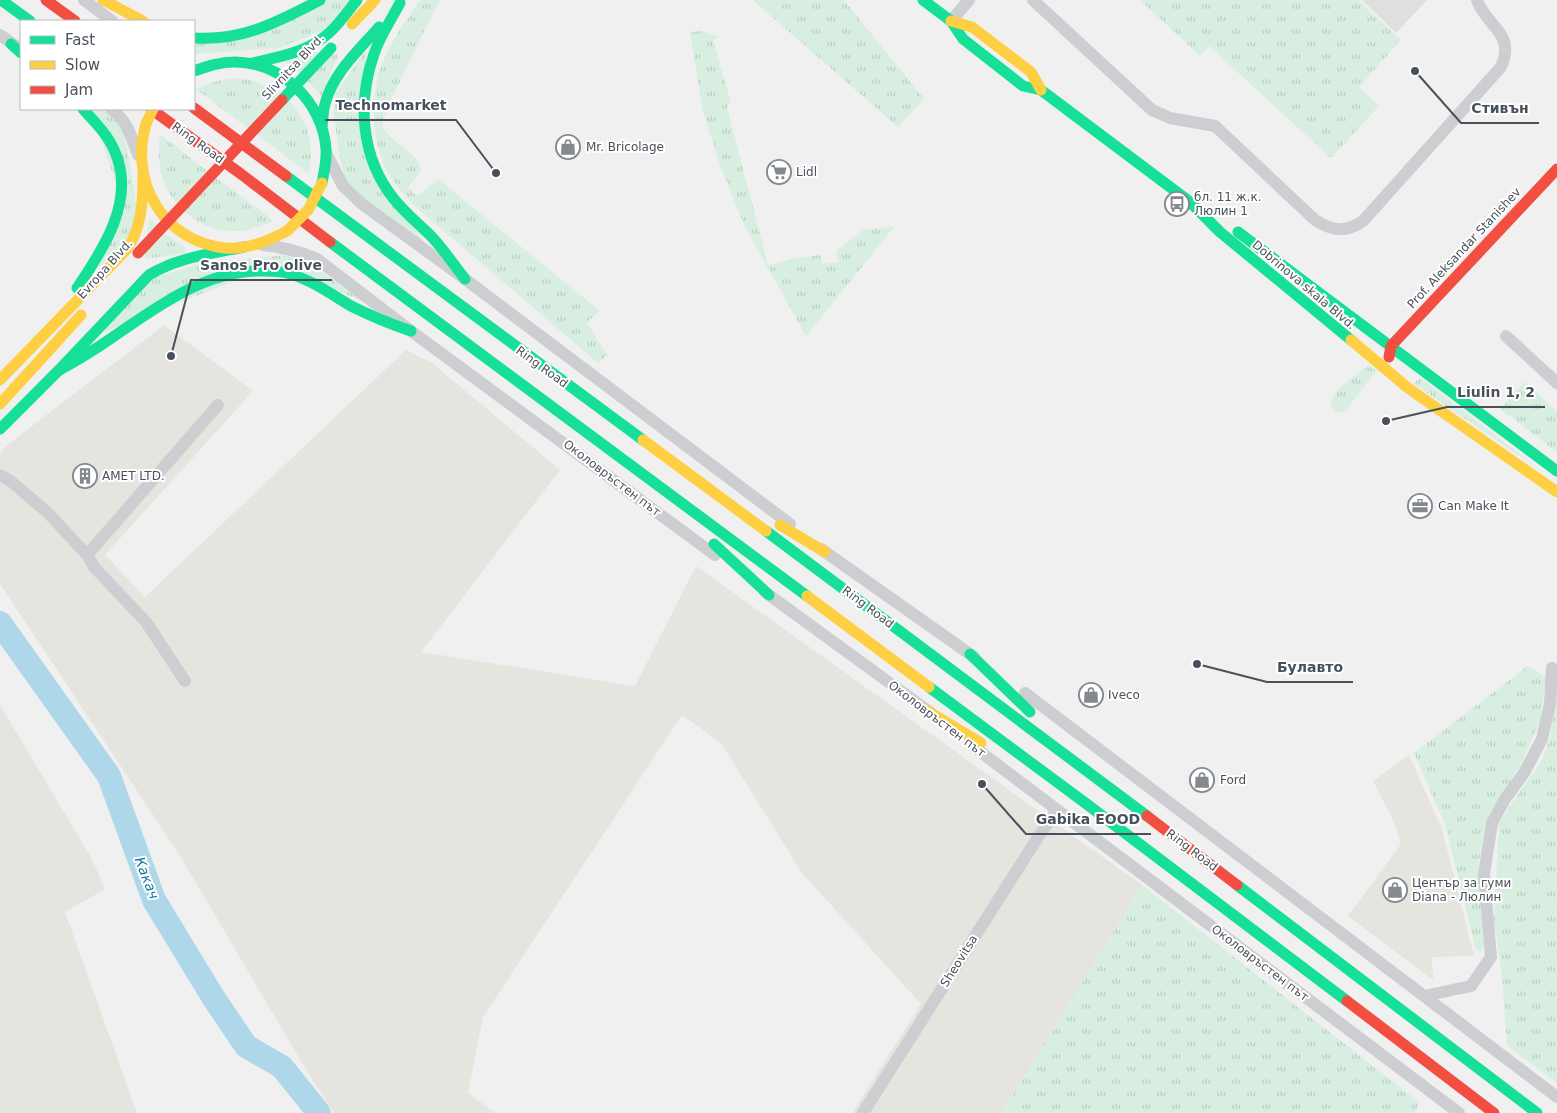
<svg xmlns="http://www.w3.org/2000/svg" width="1557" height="1113" font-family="'DejaVu Sans',sans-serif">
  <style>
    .commercial { fill: #e5e4de }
    .education { fill: #dfdfdf }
    .grass { fill: url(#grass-tufts) }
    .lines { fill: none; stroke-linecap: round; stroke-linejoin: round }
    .river { stroke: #aed8e9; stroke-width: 24 }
    .street { stroke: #ccced1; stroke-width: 12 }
    .fast { stroke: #16e098; stroke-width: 11 }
    .slow { stroke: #ffcf43; stroke-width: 11 }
    .jam { stroke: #f24e42; stroke-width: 11 }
    .fast-bridge { stroke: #16e098; stroke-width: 11 }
    .slow-bridge { stroke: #ffcf43; stroke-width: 11 }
    .jam-bridge { stroke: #f24e42; stroke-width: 11 }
    .labels { text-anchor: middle; stroke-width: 4; stroke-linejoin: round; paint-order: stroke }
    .street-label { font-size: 12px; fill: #48515b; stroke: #fff }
    .poi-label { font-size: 12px; fill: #48515b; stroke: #fff; text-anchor: start }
    .water-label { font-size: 14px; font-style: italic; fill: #167aa1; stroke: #fff }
    .leader { fill: none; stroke: #48515b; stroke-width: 2 }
    .callout-dot { fill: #48515b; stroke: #fff; stroke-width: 2 }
    .callout-label { font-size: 14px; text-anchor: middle; font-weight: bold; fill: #48515b; stroke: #fff; stroke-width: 4; stroke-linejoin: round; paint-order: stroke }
  </style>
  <defs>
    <pattern id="grass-tufts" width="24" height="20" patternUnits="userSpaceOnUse" patternTransform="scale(1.25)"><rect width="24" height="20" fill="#d7eee1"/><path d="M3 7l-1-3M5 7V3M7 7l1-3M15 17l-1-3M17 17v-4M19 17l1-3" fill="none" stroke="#bacec3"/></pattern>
  </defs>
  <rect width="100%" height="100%" fill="#f1f0f0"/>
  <path class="commercial" d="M 164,325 L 253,391 L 105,555 L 145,597 L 406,350 L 432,363 L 560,470 L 421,652 L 635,686 L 696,566 L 1142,885 L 1002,1113 L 852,1113 L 921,1004 L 802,873 L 721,743 L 682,715 L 483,1017 L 468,1093 L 495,1113 L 334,1113 L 308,1073 L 179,854 L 0,584 L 0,453 L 6,446 Z
    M 0,705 L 92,859 L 105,889 L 65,912 L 137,1113 L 0,1113 Z
    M 1409,755 L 1442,829 L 1474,956 L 1432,957 L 1433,980 L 1348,916 L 1401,844 L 1393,820 L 1373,781 Z"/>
  <path class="education" d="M 1362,0 L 1427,0 L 1396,33 Z"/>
  <path class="grass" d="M 326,0 L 351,0 L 323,31 L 278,48 L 194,54 L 194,45 Z
    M 420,0 L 442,0 L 436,7 L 386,110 L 382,126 C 391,144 420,152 421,171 L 408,187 L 417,196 L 438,179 L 600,311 L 587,322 L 607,355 L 598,363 L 411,203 C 404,195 396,186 390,176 C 371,146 369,95 383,62 C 392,39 407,20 420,0 Z
    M 753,0 L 844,0 L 924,99 L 898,127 Z
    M 1140,0 L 1358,0 L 1401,40 L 1359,87 L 1379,106 L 1331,158 L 1209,46 L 1200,56 Z
    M 701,31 L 719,37 L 713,40 L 731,102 L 727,106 L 728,111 L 768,265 L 792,259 L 820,255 L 823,264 L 838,262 L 836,251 L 863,230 L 895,226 L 806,336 L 744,225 L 721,168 L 702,108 L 690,32 Z
    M 366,50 L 361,145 L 424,243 L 361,198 L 345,181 L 340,158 L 334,118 L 335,94 Z
    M 306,51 L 338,55 L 321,96 C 310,82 298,71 283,61 Z
    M 232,78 C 274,79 311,110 311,154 C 311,161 309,167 309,174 L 196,89 C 208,83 219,80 232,78 Z
    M 91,109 L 101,109 L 119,124 L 124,131 L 134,189 L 137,212 L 123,247 L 98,268 L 125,210 Z
    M 160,134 L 211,174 L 274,221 C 262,226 250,230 237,231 C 202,233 168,206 161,172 C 158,159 159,147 160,134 Z
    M 149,217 L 165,234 L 186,248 L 185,252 C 173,257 158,256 145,259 Z
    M 285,255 L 305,260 L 366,303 L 278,264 L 101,333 L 154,278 L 199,264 Z
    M 1369,365 L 1376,371 L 1348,408 L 1343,412 L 1336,412 C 1333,409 1330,406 1331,401 C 1333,390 1360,372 1369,365 Z
    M 1419,377 L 1542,471 L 1414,384 Z
    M 1525,382 L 1557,412 L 1557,452 L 1500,409 Z
    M 1528,666 L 1546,677 L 1541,719 L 1522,762 L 1486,821 L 1478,866 L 1484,945 L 1482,951 L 1476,951 L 1446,827 L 1414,753 Z
    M 1556,691 L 1557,693 L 1557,1083 L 1507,1045 L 1502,976 L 1494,918 L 1499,824 L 1512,803 L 1541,762 L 1550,738 Z
    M 1142,885 L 1420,1103 L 1414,1113 L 1002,1113 Z"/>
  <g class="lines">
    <path class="river" d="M 0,623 L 109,776 L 154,900 L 213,997 L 246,1046 L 282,1067 L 319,1113"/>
    <path class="street" d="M 84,0 L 112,21
      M 1033,0 L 1152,110 L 1170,118 L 1215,126 L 1315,220 C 1332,231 1346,233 1363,221 L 1501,67 C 1516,32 1487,28 1477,0
      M 951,21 L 969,0
      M 0,35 L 17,47
      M 111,109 C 129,123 130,134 138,155
      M 327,155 L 343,186 L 362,204 L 465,279 L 790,524
      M 263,245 C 282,247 299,251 317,259 L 411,331 L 715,555
      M 1506,336 L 1557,383
      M 0,475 L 12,482 L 48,513 L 87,555 L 94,567 L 146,622 L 185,681
      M 821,549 L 974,657
      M 87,555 L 218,405
      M 765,592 L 931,713
      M 1025,693 L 1557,1097
      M 970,744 L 1459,1113
      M 1424,996 L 1471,986 L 1491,957 L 1484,874 L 1492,823 L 1505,799 L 1524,773 L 1542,739 L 1550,704 L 1552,668
      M 863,1113 L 1038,837 L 1057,810"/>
    <path class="fast" d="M 1,0 L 30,21
      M 923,0 L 951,21 L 963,39 L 1023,86 L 1041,90 L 1190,202 L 1220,232 L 1351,340
      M 400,3 C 391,20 380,36 374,54 C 357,103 361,158 394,199 C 405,213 419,224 432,237 C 444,250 454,265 465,279
      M 194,38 C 244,41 277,22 320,0
      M 11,44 L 21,53
      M 252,63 C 279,57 308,52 329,33 C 339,24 348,11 357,0
      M 194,71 C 208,66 220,62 235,62 C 282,62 323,103 326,149 C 327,160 324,172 322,183
      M 322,127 C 323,119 323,111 325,104 C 333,73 359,50 379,27
      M 286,176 L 643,440
      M 1238,232 L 1557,471
      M 330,242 L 807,596
      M 77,288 C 103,250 136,200 115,152 C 108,135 95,122 83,109
      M 58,371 C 76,361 93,351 110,339 C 156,308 205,269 264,271 C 272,271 279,271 287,273 C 310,279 331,294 351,306 C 371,316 390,324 411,331
      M 0,429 L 58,371 L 149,275 C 178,257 211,254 244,247
      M 766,531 L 1147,816
      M 714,544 L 769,595
      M 970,654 L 1030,712
      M 929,687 L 1088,805 L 1347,1001
      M 1237,885 L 1537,1113"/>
    <path class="slow" d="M 103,0 L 143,21
      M 951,21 L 972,27 L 1031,72 L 1041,90
      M 352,24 L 375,0
      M 146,124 C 129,182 163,241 225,248 C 247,250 268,241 287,231
      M 1351,340 L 1408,388 L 1557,492
      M 0,380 L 127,249 C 142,227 143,201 143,175
      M 0,404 L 81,315
      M 643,440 L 766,531
      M 780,525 L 825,552
      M 807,596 L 929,687
      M 926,710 L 981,743"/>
    <path class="jam" d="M 46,0 L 75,21
      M 194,108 L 286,176
      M 151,109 L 241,174 L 330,242
      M 1389,357 L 1391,346 L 1557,169
      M 1147,816 L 1237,885
      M 1347,1001 L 1494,1113"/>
    <path class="fast-bridge" d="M 282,100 L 331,48"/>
    <path class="slow-bridge" d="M 146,124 L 153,109
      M 287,231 L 308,210 L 322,183"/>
    <path class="jam-bridge" d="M 138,253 L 282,100"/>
  </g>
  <defs>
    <symbol id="shop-ring" viewBox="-11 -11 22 22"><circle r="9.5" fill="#fff" stroke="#83898f" stroke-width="1.5"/><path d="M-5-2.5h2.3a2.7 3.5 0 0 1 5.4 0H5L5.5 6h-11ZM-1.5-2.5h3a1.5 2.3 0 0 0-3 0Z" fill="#83898f"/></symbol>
    <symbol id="supermarket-ring" viewBox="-11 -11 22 22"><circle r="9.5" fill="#fff" stroke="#83898f" stroke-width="1.5"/><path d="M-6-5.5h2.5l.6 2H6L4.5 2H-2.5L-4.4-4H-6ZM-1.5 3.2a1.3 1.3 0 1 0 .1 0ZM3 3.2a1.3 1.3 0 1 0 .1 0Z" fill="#83898f"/></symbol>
    <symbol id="bus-ring" viewBox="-11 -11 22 22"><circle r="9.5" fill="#fff" stroke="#83898f" stroke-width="1.5"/><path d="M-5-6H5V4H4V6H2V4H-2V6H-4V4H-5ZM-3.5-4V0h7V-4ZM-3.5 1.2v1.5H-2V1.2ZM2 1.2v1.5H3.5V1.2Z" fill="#83898f"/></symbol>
    <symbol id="building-ring" viewBox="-11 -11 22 22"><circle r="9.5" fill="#fff" stroke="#83898f" stroke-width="1.5"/><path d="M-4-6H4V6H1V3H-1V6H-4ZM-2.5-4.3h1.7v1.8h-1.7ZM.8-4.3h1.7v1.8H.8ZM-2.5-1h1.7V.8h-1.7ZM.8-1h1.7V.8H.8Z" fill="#83898f"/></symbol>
    <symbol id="office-ring" viewBox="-11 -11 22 22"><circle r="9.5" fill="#fff" stroke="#83898f" stroke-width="1.5"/><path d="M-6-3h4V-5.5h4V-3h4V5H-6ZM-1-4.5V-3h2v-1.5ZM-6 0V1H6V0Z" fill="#83898f"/></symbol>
  </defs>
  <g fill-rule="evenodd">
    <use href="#shop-ring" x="554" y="133" width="28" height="28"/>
    <use href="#supermarket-ring" x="765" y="158" width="28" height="28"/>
    <use href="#bus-ring" x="1163" y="190" width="28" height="28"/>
    <use href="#building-ring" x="71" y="462" width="28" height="28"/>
    <use href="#office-ring" x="1406" y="492" width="28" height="28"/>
    <use href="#shop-ring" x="1077" y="681" width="28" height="28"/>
    <use href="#shop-ring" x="1188" y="766" width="28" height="28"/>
    <use href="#shop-ring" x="1381" y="876" width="28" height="28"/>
  </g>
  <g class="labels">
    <g class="street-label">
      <text transform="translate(293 67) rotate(-47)" y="4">Slivnitsa Blvd.</text>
      <text transform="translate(198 143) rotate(36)" y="4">Ring Road</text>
      <text transform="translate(1464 248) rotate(-47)" y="4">Prof. Aleksandar Stanishev</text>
      <text transform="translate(105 269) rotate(-48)" y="4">Evropa Blvd.</text>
      <text transform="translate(1304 285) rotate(40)" y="4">Dobrinova skala Blvd.</text>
      <text transform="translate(542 367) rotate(36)" y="4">Ring Road</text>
      <text transform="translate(612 478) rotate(37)" y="4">Околовръстен път</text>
      <text transform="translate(868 607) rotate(37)" y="4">Ring Road</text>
      <text transform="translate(937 719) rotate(37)" y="4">Околовръстен път</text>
      <text transform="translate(1192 850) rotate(37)" y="4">Ring Road</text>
      <text transform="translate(959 961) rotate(-58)" y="4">Sheovitsa</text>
      <text transform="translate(1260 963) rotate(37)" y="4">Околовръстен път</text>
    </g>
    <g class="poi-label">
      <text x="586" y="151">Mr. Bricolage</text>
      <text x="796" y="176">Lidl</text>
      <text x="1194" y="201">бл. 11 ж.к.<tspan x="1194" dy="14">Люлин 1</tspan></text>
      <text x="102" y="480">AMET LTD.</text>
      <text x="1438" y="510">Can Make It</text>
      <text x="1108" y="699">Iveco</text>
      <text x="1220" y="784">Ford</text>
      <text x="1412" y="887">Център за гуми<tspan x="1412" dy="14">Diana - Люлин</tspan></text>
    </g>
    <g class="water-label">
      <text transform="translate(147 878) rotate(69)" y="5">Какач</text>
    </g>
  </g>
  <path class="leader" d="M496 173L456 120H325M1415 71L1461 123H1539M171 356L191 280H332M1386 421L1447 407H1545M1197 664L1267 682H1353M982 784L1026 834H1151"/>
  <g class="callout-dot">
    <circle cx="496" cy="173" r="5"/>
    <circle cx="1415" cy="71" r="5"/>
    <circle cx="171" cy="356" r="5"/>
    <circle cx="1386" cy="421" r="5"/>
    <circle cx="1197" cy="664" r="5"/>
    <circle cx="982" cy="784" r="5"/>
  </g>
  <g class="callout-label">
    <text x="391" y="110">Technomarket</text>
    <text x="1500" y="113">Стивън</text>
    <text x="261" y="270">Sanos Pro olive</text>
    <text x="1496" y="397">Liulin 1, 2</text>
    <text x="1310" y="672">Булавто</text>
    <text x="1088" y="824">Gabika EOOD</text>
  </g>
  <rect x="20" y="20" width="175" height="90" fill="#ffffff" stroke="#b6b9bd"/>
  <rect x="30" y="36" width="25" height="8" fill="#16e098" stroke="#b6b9bd"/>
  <text x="65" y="45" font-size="15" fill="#48515b">Fast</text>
  <rect x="30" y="61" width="25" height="8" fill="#ffcf43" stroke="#b6b9bd"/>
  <text x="65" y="70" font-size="15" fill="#48515b">Slow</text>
  <rect x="30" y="86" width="25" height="8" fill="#f24e42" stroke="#b6b9bd"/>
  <text x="65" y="95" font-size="15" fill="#48515b">Jam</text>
</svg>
